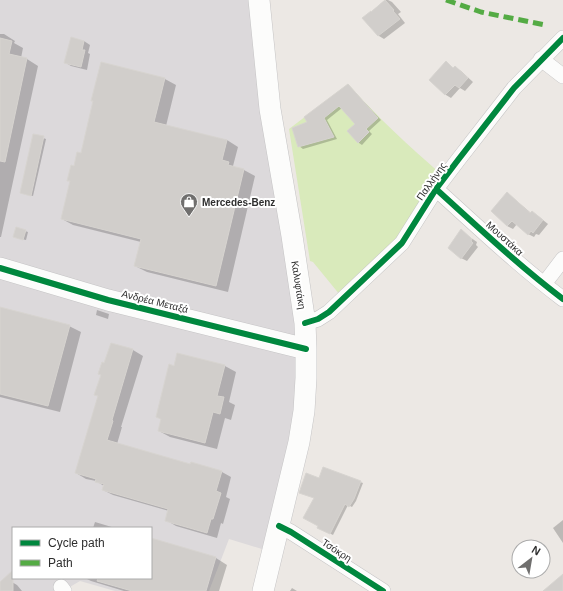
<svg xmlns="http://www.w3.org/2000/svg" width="563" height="591" font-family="Arial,sans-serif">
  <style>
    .industrial { fill: #dcd9db; fill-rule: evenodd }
    .pitch { fill: #d9eabb }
    .shadow { fill: #0003 }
    .building { fill: #d1cecb; stroke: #d7d4d0 }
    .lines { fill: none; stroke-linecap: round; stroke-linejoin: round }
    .street-casing { stroke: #c5c4c5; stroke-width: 16 }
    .secondary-casing { stroke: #c5c4c5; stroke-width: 22 }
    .street { stroke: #fcfcfb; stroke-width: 15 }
    .secondary { stroke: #fcfcfb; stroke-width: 21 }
    .quiet { stroke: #54ab44; stroke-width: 5; stroke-dasharray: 10 5; stroke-linecap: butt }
    .cycleway-casing { stroke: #fff; stroke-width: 8 }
    .cycleway { stroke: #00873e; stroke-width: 6 }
    .labels { text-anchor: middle; stroke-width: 4; stroke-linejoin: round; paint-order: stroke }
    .street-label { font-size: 10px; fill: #2e2e2e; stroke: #fff }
    .poi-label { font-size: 10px; font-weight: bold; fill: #2e2e2e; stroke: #fff; text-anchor: start }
  </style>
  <rect width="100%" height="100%" fill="#ece8e4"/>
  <path class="industrial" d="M 0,0 L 251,0 L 300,330 L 292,337 L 59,277 L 0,260 Z
    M 0,275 L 292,351 L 302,360 L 289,452 L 262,549 L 229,539 L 209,591 L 115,591 L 80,581 L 63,591 L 0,591 ZM 13,528 L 151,528 L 151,578 L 13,578 Z"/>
  <path class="pitch" d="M 348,84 C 377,117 409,146 442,175 L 408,227 L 340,295 L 313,262 L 310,261 L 289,129 Z"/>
  <path class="shadow" d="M 385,0 L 388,0 L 392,2 L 401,12 L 398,14 L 405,23 L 384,39 L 379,36 L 364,18 Z
    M 0,34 L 4,34 L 15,41 L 14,43 L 23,48 L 21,58 L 27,59 L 38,66 L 1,237 L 0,237 Z
    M 71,38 L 84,41 L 90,45 L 88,53 L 90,54 L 87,70 L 71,66 L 66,63 Z
    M 446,63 L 454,68 L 455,67 L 461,71 L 473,82 L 465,91 L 460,88 L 451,98 L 446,95 L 430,80 Z
    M 165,79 L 176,85 L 166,126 L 227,140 L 238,147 L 233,166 L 236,168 L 244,170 L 255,176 L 228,292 L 147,272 L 135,266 L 141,242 L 73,225 L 62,219 L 71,182 L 68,180 L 81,154 Z
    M 348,86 L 351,88 L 381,120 L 369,131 L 372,134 L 362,145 L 359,143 L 348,131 L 356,124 L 342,108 L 327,120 L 337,139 L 303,149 L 299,146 L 309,123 Z
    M 34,135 L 46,139 L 33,196 L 21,193 Z
    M 507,194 L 512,197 L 531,213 L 538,216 L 548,224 L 539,235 L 536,234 L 534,237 L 528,234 L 517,224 L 513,229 L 507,226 Z
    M 25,231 L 28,232 L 26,240 L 17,238 Z
    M 461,231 L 477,242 L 476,245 L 478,247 L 467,261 L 461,258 Z
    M 0,308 L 69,326 L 81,332 L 60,412 L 0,397 Z
    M 97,310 L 109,314 L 108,319 L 96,315 Z
    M 111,344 L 133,350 L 143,356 L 121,427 L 122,427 L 117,444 L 191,466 L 222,472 L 231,477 L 226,497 L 230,499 L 223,524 L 221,523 L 217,538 L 176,526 L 166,520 L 169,511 L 113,495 L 103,490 L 104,486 L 96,481 L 86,479 L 76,473 L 98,396 L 105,365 Z
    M 225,366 L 236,372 L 229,402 L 235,405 L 231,420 L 225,418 L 217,449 L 170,437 L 159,431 L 161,419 L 157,417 Z
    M 320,479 L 360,482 L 363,483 L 356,501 L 352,507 L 348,505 L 333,535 L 319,528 L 315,498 Z
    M 563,520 L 563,543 L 553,528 Z
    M 95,522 L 115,528 L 93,528 Z
    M 151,539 L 216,558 L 227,565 L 219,591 L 124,591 L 91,581 L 85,578 L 151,578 Z
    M 5,578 L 17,585 L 22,591 L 0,591 L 0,583 Z
    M 292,588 L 297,591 L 290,591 Z"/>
  <path class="building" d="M 385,0 L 394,10 L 393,11 L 400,19 L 378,36 L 362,18 L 371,11 L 371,12 Z
    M 71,37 L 84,41 L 82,50 L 85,50 L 81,67 L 64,63 Z
    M 0,38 L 12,41 L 9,54 L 27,58 L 5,162 L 0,161 Z
    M 446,61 L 453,68 L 455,66 L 468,78 L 459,88 L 455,85 L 445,95 L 429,80 Z
    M 101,62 L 165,78 L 154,122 L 227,140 L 222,160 L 229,162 L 228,165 L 244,169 L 216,286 L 134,266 L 141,239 L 61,219 L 70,181 L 67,181 L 71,165 L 74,166 L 77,152 L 81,153 L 93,101 L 91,101 Z
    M 348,84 L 378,118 L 366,129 L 369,132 L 358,143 L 347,131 L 355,124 L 339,106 L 324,118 L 334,137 L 298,147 L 292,128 L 307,122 L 304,117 Z
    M 33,134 L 44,136 L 31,196 L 20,193 Z
    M 507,192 L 530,213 L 532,211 L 543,220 L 533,233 L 531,231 L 528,235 L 512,221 L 507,226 L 491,211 Z
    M 16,227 L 26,230 L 23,240 L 13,237 Z
    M 461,229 L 472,239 L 471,241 L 473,243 L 461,259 L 448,248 Z
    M 0,307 L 70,325 L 48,406 L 0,394 Z
    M 111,343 L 133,349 L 112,420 L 113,421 L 107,440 L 190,464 L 191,462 L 222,471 L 216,491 L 221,493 L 213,519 L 211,519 L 207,533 L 165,521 L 168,509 L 102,490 L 104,484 L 95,482 L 96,479 L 75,473 L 98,396 L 94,395 L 101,375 L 98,374 L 102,362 L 104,363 Z
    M 177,353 L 225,365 L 217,396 L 224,397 L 220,414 L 213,412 L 205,443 L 158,431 L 161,419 L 156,417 L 169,364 L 174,366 Z
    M 323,467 L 361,481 L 354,499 L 349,507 L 345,504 L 330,534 L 317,528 L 318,526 L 303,518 L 314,498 L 299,493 L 306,473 L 319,478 Z
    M 151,538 L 216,557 L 206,591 L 132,591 L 97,581 L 98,578 L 151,578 Z
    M 13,570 L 13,591 L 0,591 L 0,582 Z
    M 563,574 L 563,591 L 543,591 Z"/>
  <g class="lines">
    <defs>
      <path id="street" d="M 541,59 L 563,76
        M 436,189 C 478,227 518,265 563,299
        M 544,284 L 563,259
        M 305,323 L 318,319 L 329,312 L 402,243 L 436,189 L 458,160 L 514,88 L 563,38
        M 279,526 L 291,532 L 383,591
        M 61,587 L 64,591"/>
      <path id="secondary" d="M 259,0 L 270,109 L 292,236 L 305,323 L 306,349 L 306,378 L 304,411 L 299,442 L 263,591
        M 0,268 L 108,300 L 306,349"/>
    </defs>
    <use href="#street" class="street-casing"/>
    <use href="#secondary" class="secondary-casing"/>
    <use href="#street" class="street"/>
    <use href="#secondary" class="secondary"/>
    <path class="quiet" d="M 446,0 L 481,12 L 545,25"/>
    <defs>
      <path id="cycleway" d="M 436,189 C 478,227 518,265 563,299
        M 0,268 L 108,300 L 306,349
        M 305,323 L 318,319 L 329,312 L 402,243 L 436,189 L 458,160 L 514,88 L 563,38
        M 279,526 L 291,532 L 383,591"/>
    </defs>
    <use href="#cycleway" class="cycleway-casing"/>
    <use href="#cycleway" class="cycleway"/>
  </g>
  <defs>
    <symbol id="shop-pin" viewBox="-11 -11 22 30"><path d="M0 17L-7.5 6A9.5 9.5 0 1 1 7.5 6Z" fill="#706f6e" stroke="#fff"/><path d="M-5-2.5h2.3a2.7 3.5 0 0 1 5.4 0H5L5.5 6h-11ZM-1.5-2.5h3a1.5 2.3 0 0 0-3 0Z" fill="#fff"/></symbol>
  </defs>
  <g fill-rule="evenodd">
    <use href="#shop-pin" x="179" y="192" width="20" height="27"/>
  </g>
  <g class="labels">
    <g class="street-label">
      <text transform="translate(431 181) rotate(-55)" y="4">Παλλήνης</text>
      <text transform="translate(505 238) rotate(42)" y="4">Μουστάκα</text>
      <text transform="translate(299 285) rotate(81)" y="4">Καλυφτάκη</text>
      <text transform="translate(155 301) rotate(14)" y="4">Ανδρέα Μεταξά</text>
      <text transform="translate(337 550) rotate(33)" y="4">Τσόκρη</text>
    </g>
    <g class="poi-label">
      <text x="202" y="206">Mercedes-Benz</text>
    </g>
  </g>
  <rect x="12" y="527" width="140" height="52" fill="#ffffff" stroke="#ababab"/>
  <rect x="20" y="540" width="20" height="6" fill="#00873e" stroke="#ababab"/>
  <text x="48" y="547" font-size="12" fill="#2e2e2e">Cycle path</text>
  <rect x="20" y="560" width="20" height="6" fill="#54ab44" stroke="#ababab"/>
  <text x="48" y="567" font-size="12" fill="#2e2e2e">Path</text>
  <g transform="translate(531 559) rotate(31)"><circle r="19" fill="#ffffff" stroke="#ababab"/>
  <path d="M0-3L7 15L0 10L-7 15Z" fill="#706f6e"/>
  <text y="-6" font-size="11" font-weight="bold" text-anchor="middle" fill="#2e2e2e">N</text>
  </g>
</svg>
